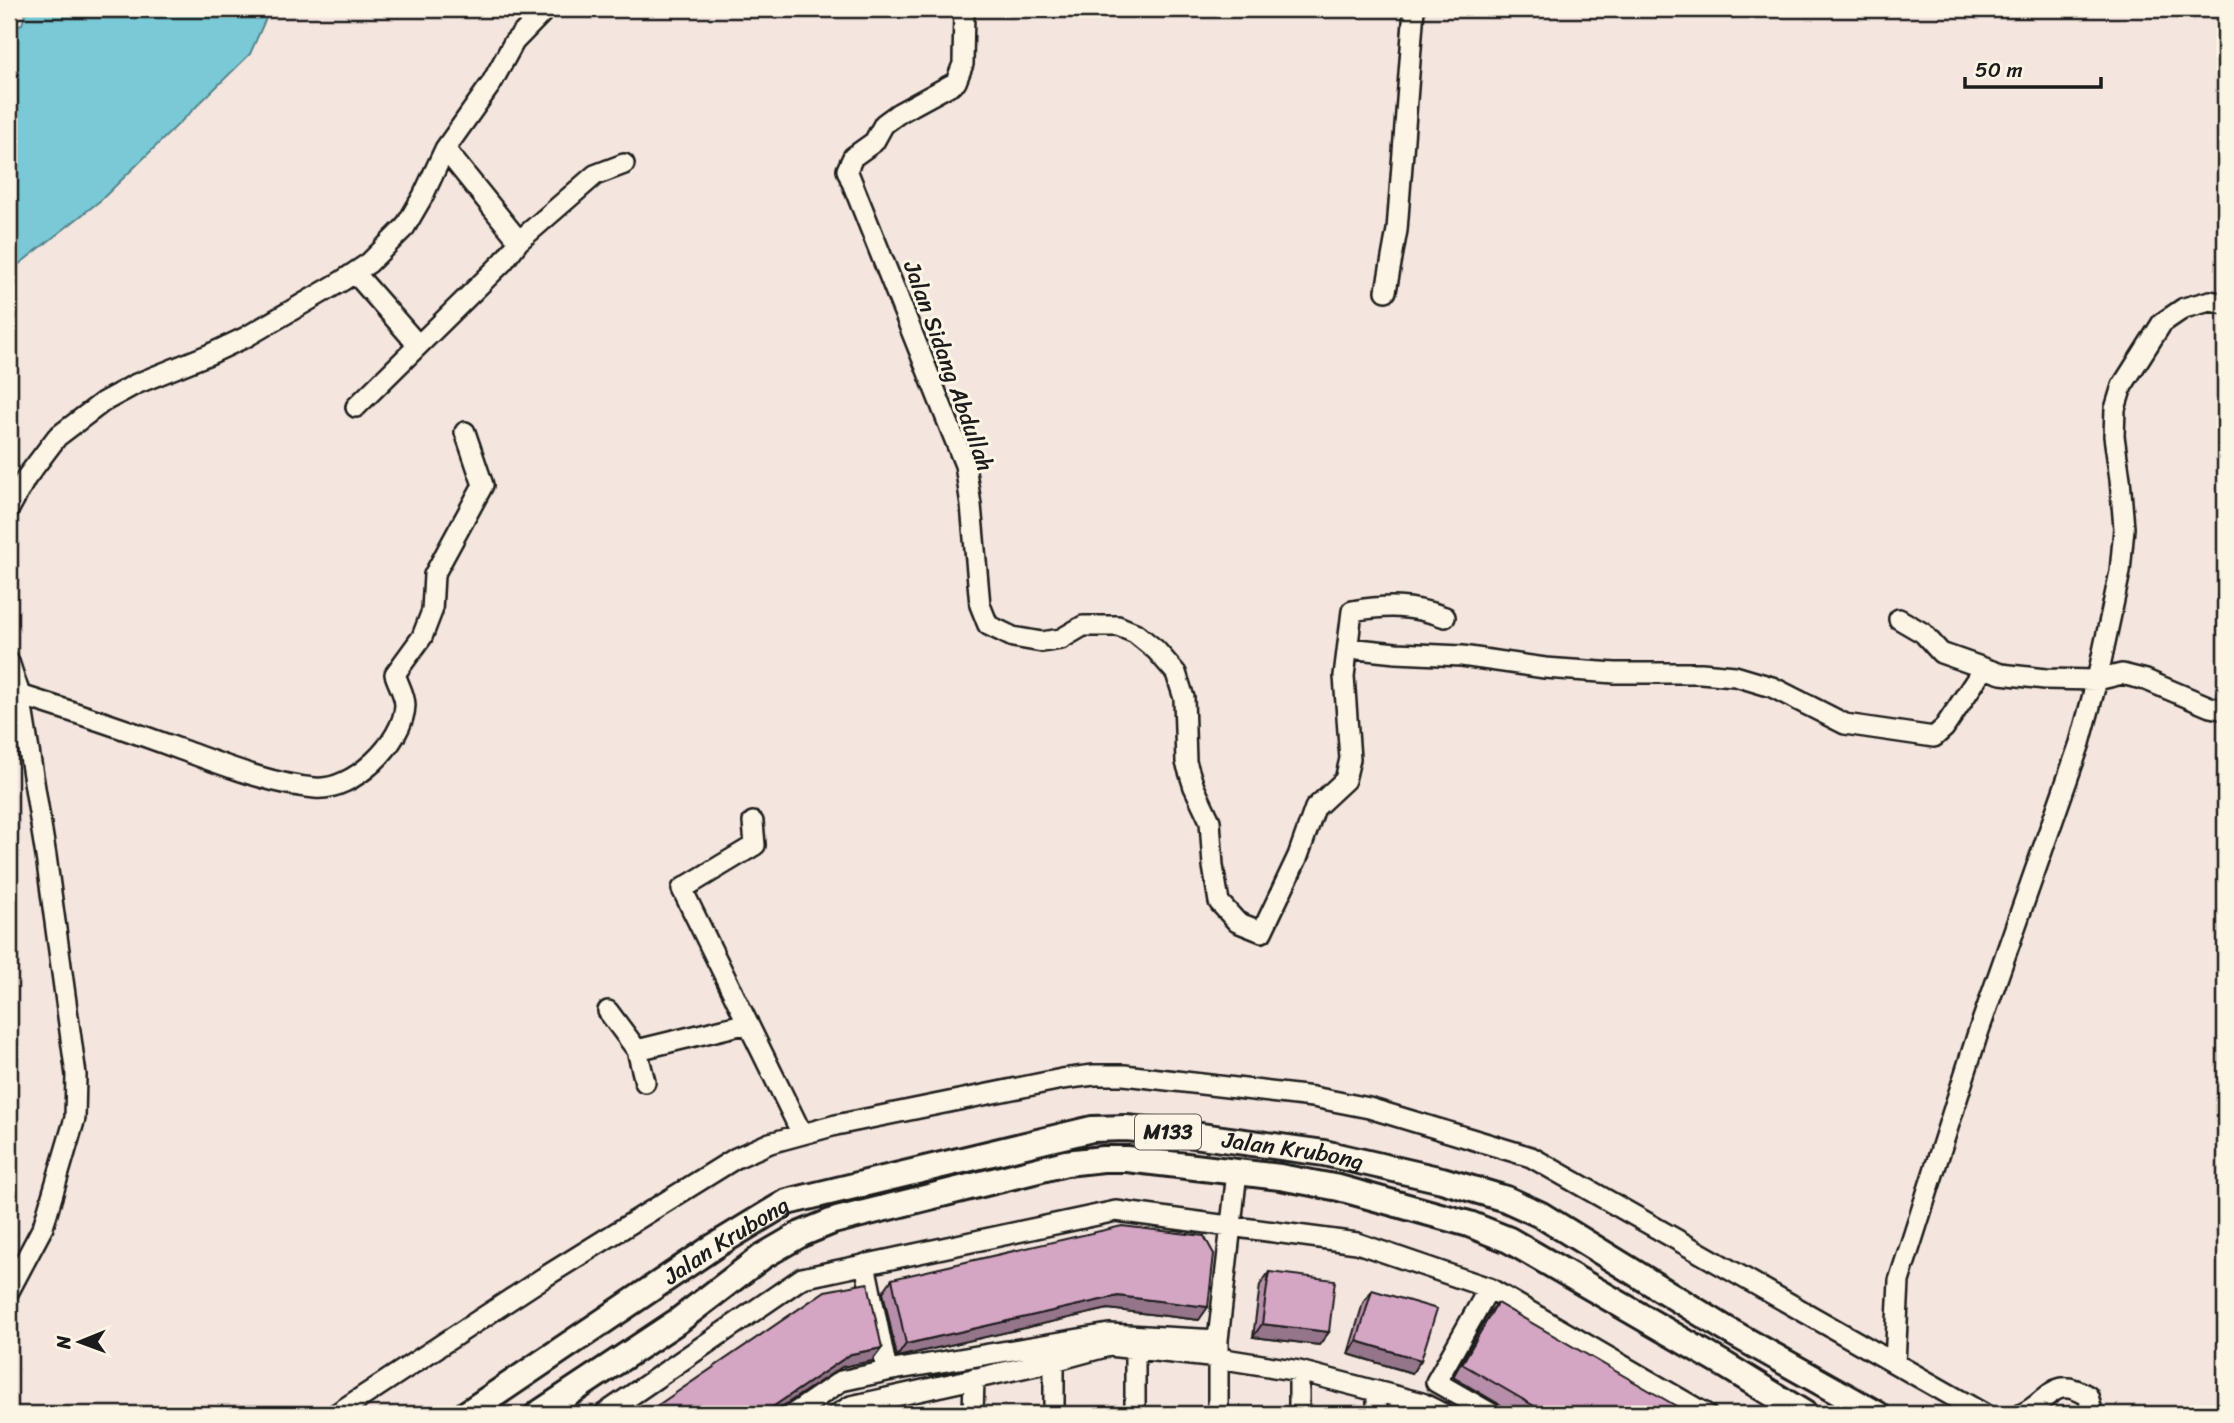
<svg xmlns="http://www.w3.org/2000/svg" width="2234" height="1423" font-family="Sriracha,sans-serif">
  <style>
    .water { fill: #7ac9d6; stroke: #54848c; stroke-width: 2 }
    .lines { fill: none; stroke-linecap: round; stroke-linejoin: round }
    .minor-casing { stroke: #1c1c1c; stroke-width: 24 }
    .major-casing { stroke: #1c1c1c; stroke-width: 30 }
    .minor { stroke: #fcf5e5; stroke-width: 19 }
    .major { stroke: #fcf5e5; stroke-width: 24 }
    .wall { fill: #b78ea9; stroke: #1c1c1c; stroke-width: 2 }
    .shaded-wall { fill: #957489; stroke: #1c1c1c; stroke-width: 2 }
    .building { fill: #d5a5c4; stroke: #1c1c1c; stroke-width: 2 }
    .labels { text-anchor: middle; stroke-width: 6; stroke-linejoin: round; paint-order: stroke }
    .shield { fill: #fcf5e5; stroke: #5f5d58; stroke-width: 2 }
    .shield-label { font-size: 21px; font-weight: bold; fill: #1c1c1c }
    .street-label { font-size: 23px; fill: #1c1c1c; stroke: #fcf5e5 }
  </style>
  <rect width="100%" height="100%" fill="#f4e5de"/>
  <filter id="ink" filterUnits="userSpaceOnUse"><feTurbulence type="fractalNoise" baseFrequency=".0143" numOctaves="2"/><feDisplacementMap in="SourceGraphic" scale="14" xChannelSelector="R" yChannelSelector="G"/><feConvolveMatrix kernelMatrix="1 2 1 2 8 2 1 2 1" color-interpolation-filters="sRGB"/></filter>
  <g filter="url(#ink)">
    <path class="water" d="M 27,9 L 270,9 L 250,54 L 101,200 L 9,272 L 9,29 L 22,24 Z"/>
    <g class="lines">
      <defs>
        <path id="minor" d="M 964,9 L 963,64 L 956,82 L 899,113 L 884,124 L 874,142 L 853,157 L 847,170 L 965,465 L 971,505 L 980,605 L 988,625 L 1013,637 L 1042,642 L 1061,639 L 1083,626 L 1118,626 L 1135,633 L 1156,650 L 1176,673 L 1184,698 L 1186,762 L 1194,787 L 1210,821 L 1213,866 L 1219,902 L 1237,922 L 1262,932 L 1298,856 L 1315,808 L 1345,780 L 1350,759 L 1344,676 L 1352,611 C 1387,605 1411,605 1445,617
          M 519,241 L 595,175 L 624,164
          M 355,273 L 418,345
          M 1386,291 L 1397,230 L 1414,9
          M 356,407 L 503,262 L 519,241 L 445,149
          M 9,509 L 26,478 L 57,437 L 103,402 L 136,384 L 210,354 L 246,337 L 342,281 L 369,263 L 405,227 L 423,196 L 445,149 L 491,84 L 514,42 L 546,9
          M 1899,619 L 1923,633 L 1941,653 L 2001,674 L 2045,679 L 2097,680 L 2122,674 L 2146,680 L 2210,707 L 2225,710
          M 1348,648 L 1396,653 L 1462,656 L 1545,668 L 1615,673 L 1701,673 L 1735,676 L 1772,687 L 1845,724 L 1934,737 L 1944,728 L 1984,668
          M 9,662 L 20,695 L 46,856 L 76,1075 L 75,1118 L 43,1227 L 9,1291
          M 20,695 C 74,712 128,730 182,750 C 221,764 273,785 315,788 C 352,792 404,742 405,705 C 405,695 398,684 395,674 L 422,637 L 432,611 L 434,575 L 483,485 L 465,432
          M 753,822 L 755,845 L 682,889 L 802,1134
          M 608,1011 L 637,1050 L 645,1082
          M 637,1050 L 748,1023
          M 865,1264 L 887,1371
          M 1489,1288 L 1436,1382 L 1492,1414
          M 1895,1363 L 1899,1281 L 1977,1036 L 2080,743 L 2097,680 L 2120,572 L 2124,528 L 2120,479 L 2114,436 L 2115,409 L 2122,386 L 2162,323 L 2184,308 L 2210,301 L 2225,304
          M 336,1414 L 543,1278 L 736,1158 L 770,1143 L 836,1125 L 1062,1079 L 1094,1075 L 1124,1075 L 1313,1097 L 1369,1108 L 1531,1157 L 1984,1414
          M 604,1414 L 802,1278 L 1116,1211 L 1357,1243 L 1489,1288 L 1706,1414
          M 793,1414 L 841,1381 L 887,1371 L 1109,1334 L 1218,1340
          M 838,1414 L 851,1406 L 1054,1361 L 1109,1346 L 1218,1358 L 1299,1371 L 1422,1403 L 1443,1414
          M 973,1414 L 974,1378
          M 1054,1414 L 1054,1361
          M 1135,1414 L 1135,1350
          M 1218,1414 L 1218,1340 L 1237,1172
          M 1299,1414 L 1299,1371
          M 1377,1414 L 1377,1391
          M 2022,1414 C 2049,1402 2053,1374 2088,1396 L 2091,1407 L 2089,1414"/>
        <g id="major">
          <path id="s1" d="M 466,1414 L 713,1247 L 787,1202 L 1092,1129 L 1126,1128 L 1179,1133 L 1324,1153 L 1442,1180 L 1506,1199 L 1541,1215 L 1726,1329 L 1877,1414"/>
          <path d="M 538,1414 L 678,1321 L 763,1256 L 801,1234 L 833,1221 L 1066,1163 L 1103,1159 L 1127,1159 L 1280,1177 L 1339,1188 L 1469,1224 L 1509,1240 L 1725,1365 L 1805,1414"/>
        </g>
      </defs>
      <use href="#minor" class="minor-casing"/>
      <use href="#major" class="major-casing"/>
      <use href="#minor" class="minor"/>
      <use href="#major" class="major"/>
    </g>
    <path class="wall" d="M 1269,1272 L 1329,1332 L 1319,1345 L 1253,1337 L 1260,1285 Z
      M 892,1279 L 1199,1320 L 1108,1309 L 897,1357 L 883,1292 Z
      M 1372,1290 L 1421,1360 L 1412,1373 L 1348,1354 L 1363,1303 Z
      M 1497,1303 L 1683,1414 L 1516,1414 L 1453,1377 L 1487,1316 Z"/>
    <path class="shaded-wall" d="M 1118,1296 L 1208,1307 L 1199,1320 L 1108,1309 L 897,1357 L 906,1344 Z
      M 1262,1324 L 1329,1332 L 1319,1345 L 1253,1337 Z
      M 1357,1341 L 1421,1360 L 1412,1373 L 1348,1354 Z
      M 882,1348 L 872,1361 L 842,1367 L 771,1414 L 762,1414 L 851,1354 Z"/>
    <path class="building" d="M 1122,1226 L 1204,1236 L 1214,1254 L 1208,1307 L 1118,1296 L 906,1344 L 892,1279 Z
      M 1269,1272 L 1335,1280 L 1329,1332 L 1262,1324 Z
      M 868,1283 L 882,1348 L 851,1354 L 762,1414 L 645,1414 L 825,1291 Z
      M 1372,1290 L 1437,1309 L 1421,1360 L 1357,1341 Z
      M 1497,1303 L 1685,1411 L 1683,1414 L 1548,1414 L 1462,1364 Z"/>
  </g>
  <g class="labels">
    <rect class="shield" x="1135" y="1114.5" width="66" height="35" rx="5"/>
    <g class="shield-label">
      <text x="1168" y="1139">M133</text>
    </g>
    <g class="street-label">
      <text transform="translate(949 366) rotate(70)" y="8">Jalan Sidang Abdullah</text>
      <text dy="8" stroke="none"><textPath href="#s1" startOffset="901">Jalan Krubong</textPath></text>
      <text dy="8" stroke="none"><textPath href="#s1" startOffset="313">Jalan Krubong</textPath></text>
    </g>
  </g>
  <rect width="2234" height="1423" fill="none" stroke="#fcf5e5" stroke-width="35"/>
  <rect x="18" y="18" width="2199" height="1388" fill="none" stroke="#1c1c1c" stroke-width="2.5" filter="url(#ink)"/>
  <g transform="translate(80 1342) rotate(269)" stroke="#fcf5e5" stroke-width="5" paint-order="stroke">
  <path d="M0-5L12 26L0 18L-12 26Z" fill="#1c1c1c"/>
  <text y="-10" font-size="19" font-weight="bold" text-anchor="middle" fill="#1c1c1c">N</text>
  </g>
  <path d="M1965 77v10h136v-10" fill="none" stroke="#1c1c1c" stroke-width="3.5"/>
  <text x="1975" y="77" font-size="21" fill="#1c1c1c" stroke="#fcf5e5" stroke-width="5" paint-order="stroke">50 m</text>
</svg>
